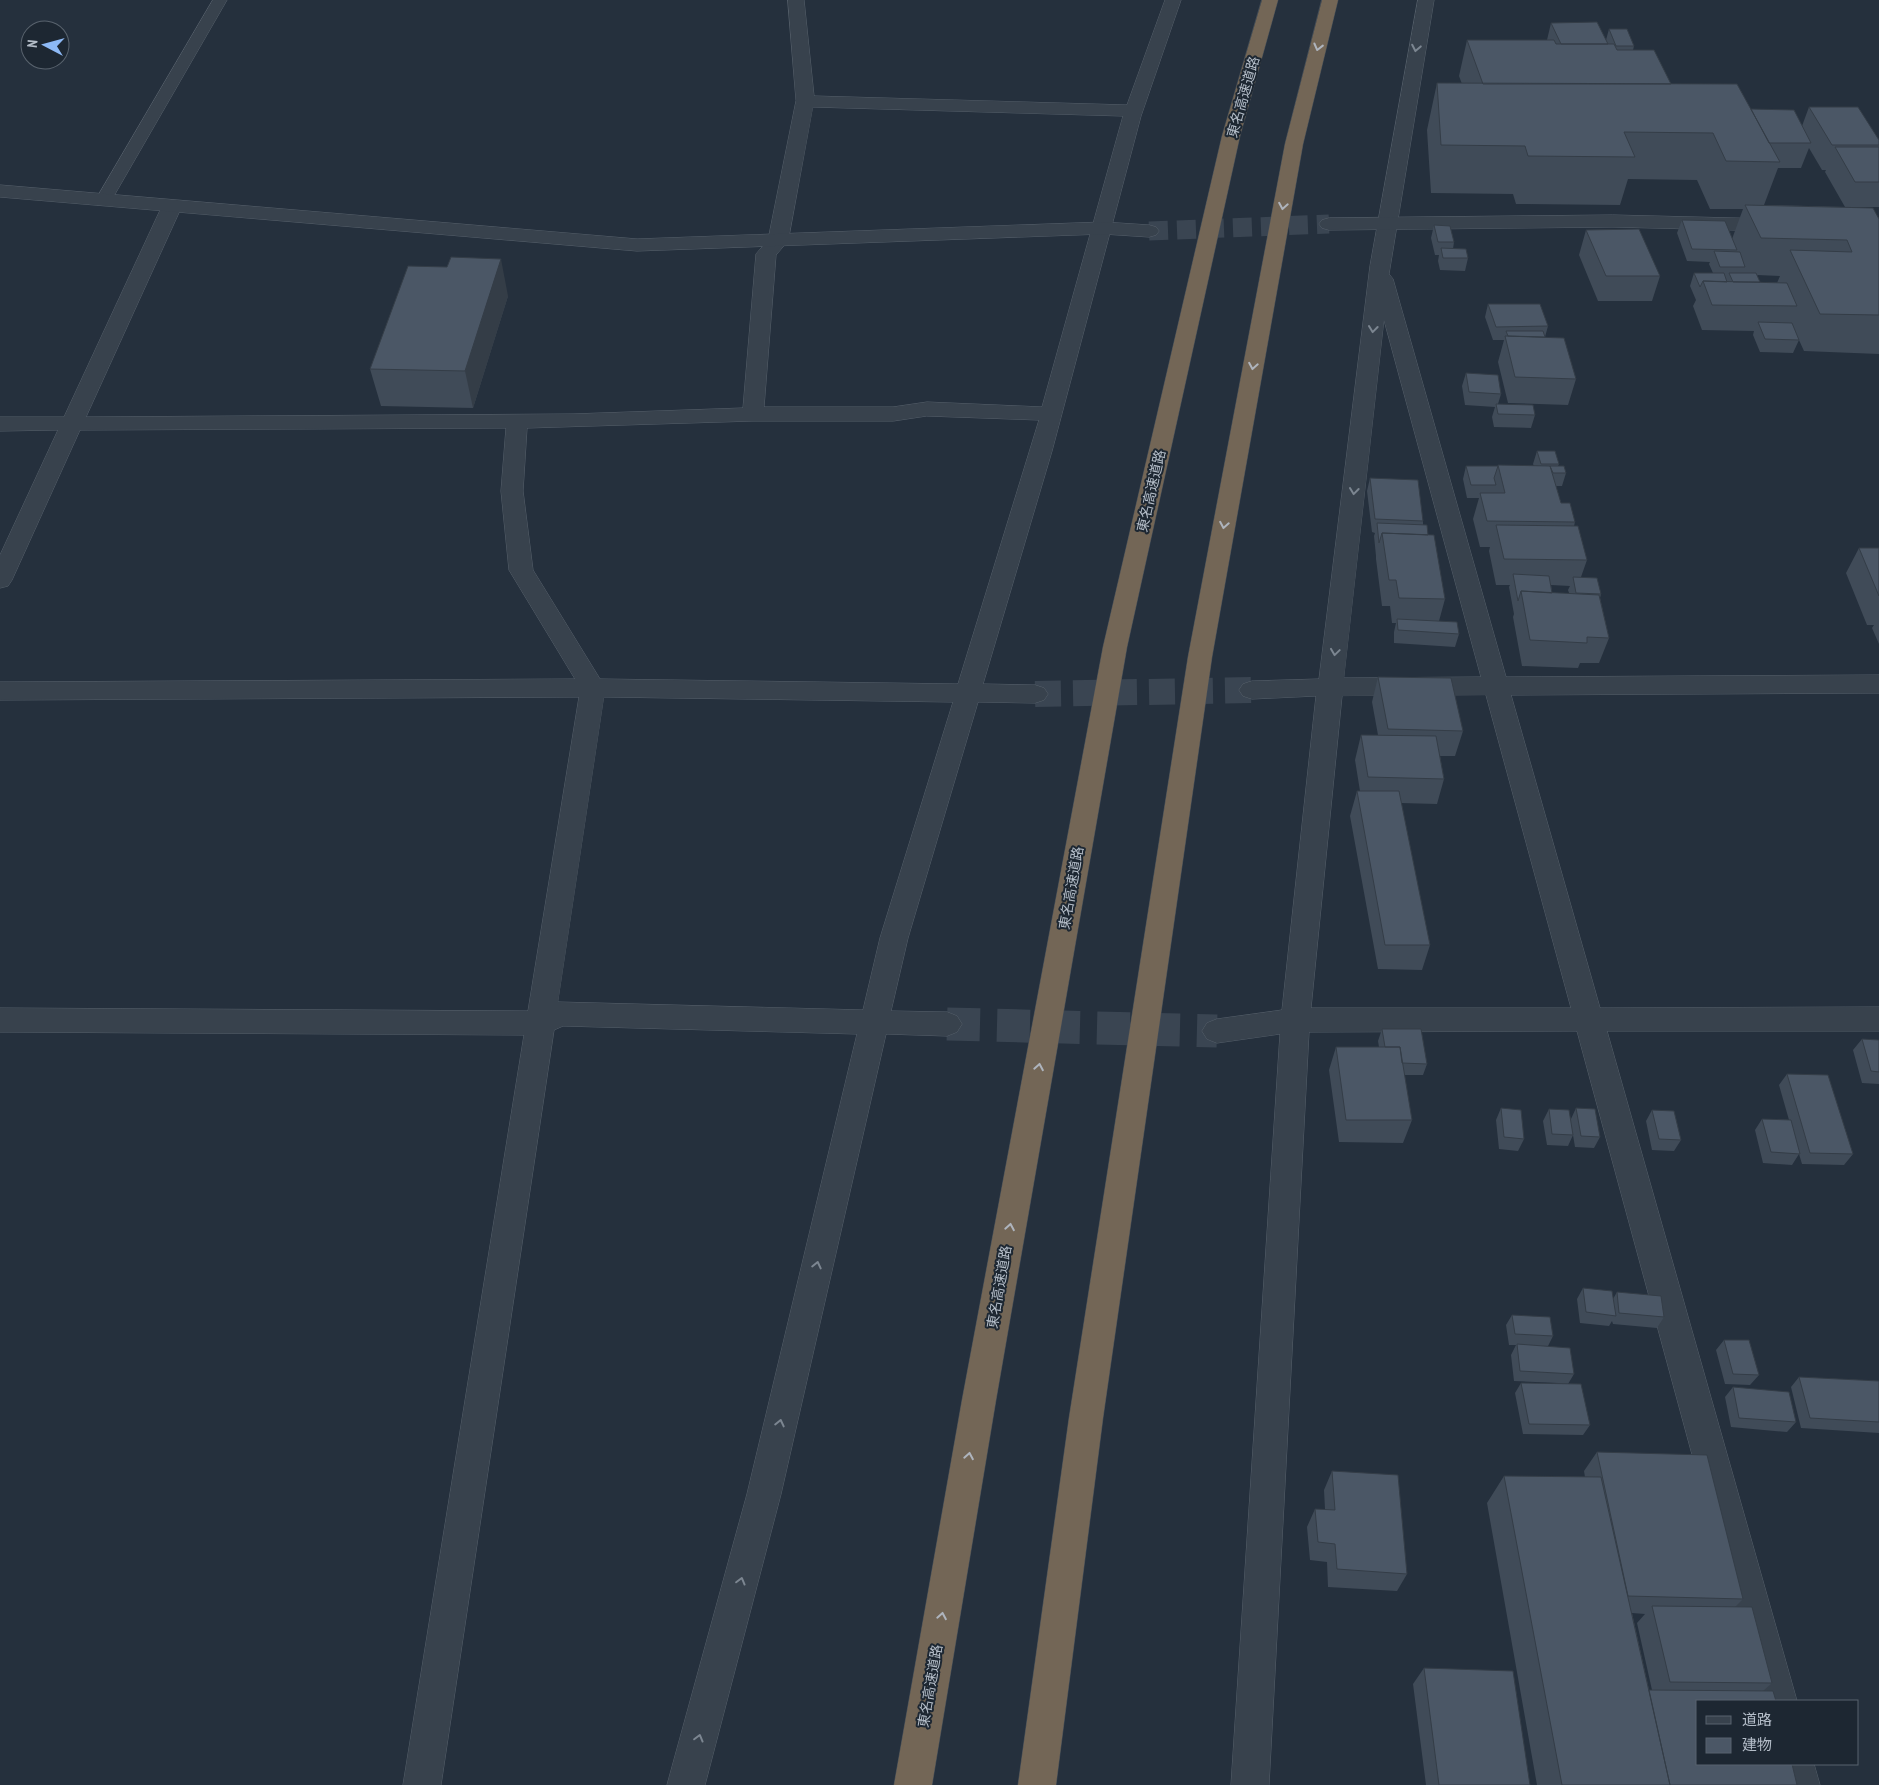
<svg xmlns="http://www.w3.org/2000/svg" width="1879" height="1785" font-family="'PT Sans Narrow','Noto Sans JP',sans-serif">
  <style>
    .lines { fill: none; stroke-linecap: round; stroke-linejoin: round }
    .minor-tunnel-far1 { stroke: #3a4552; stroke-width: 26; stroke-dasharray: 26 12; stroke-linecap: butt }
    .minor-tunnel { stroke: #3a4552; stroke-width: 33; stroke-dasharray: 33 17; stroke-linecap: butt }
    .tertiary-tunnel { stroke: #3a4552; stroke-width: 19; stroke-dasharray: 19 9; stroke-linecap: butt }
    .service-casing { stroke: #56606b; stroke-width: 1 }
    .minor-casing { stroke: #56606b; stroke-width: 1 }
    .tertiary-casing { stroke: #56606b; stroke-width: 1 }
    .motorway-casing { stroke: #434d58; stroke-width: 1 }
    .service { fill: #38424d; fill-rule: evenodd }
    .minor { fill: #38424d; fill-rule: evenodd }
    .tertiary { fill: #38424d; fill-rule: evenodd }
    .motorway { fill: #736656; fill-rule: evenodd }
    .wall { fill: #404b58; fill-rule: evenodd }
    .shaded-wall { fill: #343d47 }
    .building { fill: #4b5766; stroke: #343d47 }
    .oneway { stroke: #aeb4bd }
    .oneway2 { stroke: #7c8691 }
    .labels { text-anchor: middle; stroke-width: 4; stroke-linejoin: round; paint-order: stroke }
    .street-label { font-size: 14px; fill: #b4bdc8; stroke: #1d2732 }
  </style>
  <rect width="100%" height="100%" fill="#25303d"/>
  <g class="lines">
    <path class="minor-tunnel-far1" d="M 1035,694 L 1252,690"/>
    <path class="minor-tunnel" d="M 947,1024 L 1217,1031"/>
    <path class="tertiary-tunnel" d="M 1149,231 L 1329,224"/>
    <defs>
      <path id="service" d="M 213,0 L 227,0 L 111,201 L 109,205 L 97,205 L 95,201 Z"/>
      <path id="minor" d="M 788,0 L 804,0 L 814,96 L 1127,105 L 1165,0 L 1181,0 L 1141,116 L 1052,451 L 983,684 L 1035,685 L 1044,688 L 1048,694 L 1044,700 L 1035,703 L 978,702 L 908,938 L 891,1011 L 947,1012 L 957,1016 L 962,1024 L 957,1032 L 947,1036 L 886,1034 L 781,1494 L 705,1785 L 667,1785 L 747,1494 L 857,1034 L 563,1026 L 554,1030 L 441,1785 L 403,1785 L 524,1035 L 0,1032 L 0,1008 L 528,1011 L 579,697 L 0,700 L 0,682 L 575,679 L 509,570 L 501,491 L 506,428 L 80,430 L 12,580 L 8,586 L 0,588 L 0,555 L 58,430 L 0,431 L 0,417 L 64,417 L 162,206 L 165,202 L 179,202 L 182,206 L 86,417 L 573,414 L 743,408 L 756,254 L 768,240 L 796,101 ZM 813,107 L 1123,116 L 1042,407 L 927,402 L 893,407 L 764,407 L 776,255 L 788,241 ZM 927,416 L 1039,420 L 958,684 L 600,679 L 533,570 L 523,491 L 527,428 L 753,421 L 893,421 ZM 604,697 L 953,702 L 880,938 L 863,1010 L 558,1002 Z
        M 1418,0 L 1434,0 L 1389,274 L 1393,279 L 1506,677 L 1879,675 L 1879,693 L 1511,695 L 1600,1008 L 1879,1007 L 1879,1031 L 1607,1031 L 1797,1701 L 1759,1701 L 1577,1031 L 1309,1032 L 1269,1785 L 1231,1785 L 1280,1034 L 1217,1043 L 1207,1039 L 1202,1031 L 1207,1023 L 1217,1019 L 1282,1010 L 1316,696 L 1252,699 L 1243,696 L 1239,690 L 1243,684 L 1252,681 L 1319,679 L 1370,266 ZM 1384,320 L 1481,677 L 1344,678 ZM 1486,695 L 1571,1008 L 1311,1008 L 1342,696 Z
        M 1776,1764 L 1814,1764 L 1820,1785 L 1782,1785 Z"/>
      <path id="tertiary" d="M 0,185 L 637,239 L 1103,222 L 1149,225 L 1156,227 L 1159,231 L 1156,235 L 1149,237 L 1103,234 L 637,251 L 0,197 Z
        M 1613,215 L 1775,219 L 1782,221 L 1785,225 L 1782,229 L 1775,231 L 1613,227 L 1329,230 L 1322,228 L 1319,224 L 1322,220 L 1329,218 Z"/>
      <path id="motorway" d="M 1262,0 L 1278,0 L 1240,136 L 1127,647 L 996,1400 L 932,1785 L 894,1785 L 962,1400 L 1103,647 L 1222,136 Z
        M 1322,0 L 1338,0 L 1303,144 L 1212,657 L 1103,1418 L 1056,1785 L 1018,1785 L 1069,1418 L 1188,657 L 1285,144 Z"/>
    </defs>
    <use href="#service" class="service-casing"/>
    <use href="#minor" class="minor-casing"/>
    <use href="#tertiary" class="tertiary-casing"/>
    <use href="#motorway" class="motorway-casing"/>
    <use href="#service" class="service"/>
    <use href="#minor" class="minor"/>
    <use href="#tertiary" class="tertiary"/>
    <use href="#motorway" class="motorway"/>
  </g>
  <path class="wall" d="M 1551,23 L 1606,40 L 1609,29 L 1634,46 L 1633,50 L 1671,84 L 1802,126 L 1809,107 L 1879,140 L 1879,207 L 1849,207 L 1879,219 L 1879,354 L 1804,351 L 1794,329 L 1799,340 L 1793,353 L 1760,352 L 1753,335 L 1754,331 L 1702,330 L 1693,306 L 1696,300 L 1690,286 L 1694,273 L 1713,273 L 1709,264 L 1710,262 L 1687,261 L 1677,233 L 1682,220 L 1732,239 L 1743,209 L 1710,209 L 1697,180 L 1628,179 L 1620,205 L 1516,204 L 1513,194 L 1431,193 L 1427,130 L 1437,83 L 1462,84 L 1459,76 L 1467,40 L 1547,40 ZM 1809,148 L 1822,170 L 1826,170 L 1825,172 L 1845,207 L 1764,205 L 1778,168 L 1801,168 ZM 1757,275 L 1780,276 L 1777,283 L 1760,282 Z
    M 1434,225 L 1454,242 L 1453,249 L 1468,258 L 1465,271 L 1440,270 L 1438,261 L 1439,255 L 1435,255 L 1431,238 Z
    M 1586,230 L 1660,276 L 1652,301 L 1598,301 L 1579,255 Z
    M 508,296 L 473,408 L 381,406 L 370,369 Z
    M 1488,304 L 1548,326 L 1545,337 L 1576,379 L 1568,405 L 1508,403 L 1498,362 L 1504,340 L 1493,340 L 1485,317 Z
    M 1466,373 L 1501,394 L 1498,404 L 1535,415 L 1531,428 L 1494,427 L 1492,417 L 1495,407 L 1465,405 L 1462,386 Z
    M 1537,451 L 1559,464 L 1558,466 L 1566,473 L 1562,486 L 1556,486 L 1561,503 L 1575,522 L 1574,526 L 1587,560 L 1581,577 L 1601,594 L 1600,598 L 1609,638 L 1599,663 L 1580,663 L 1578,668 L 1522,666 L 1513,617 L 1514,614 L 1509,587 L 1510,585 L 1496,585 L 1489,551 L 1490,547 L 1480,547 L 1473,519 L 1479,498 L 1467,498 L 1463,479 L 1466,466 L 1534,466 L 1533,464 ZM 1551,585 L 1570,586 L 1568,590 L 1569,593 L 1552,593 Z
    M 1370,478 L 1423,521 L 1423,525 L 1428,535 L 1445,599 L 1439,621 L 1459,634 L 1455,647 L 1394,643 L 1394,632 L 1396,623 L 1392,623 L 1390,606 L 1382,606 L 1376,559 L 1376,556 L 1374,536 L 1375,533 L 1372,532 L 1367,491 Z
    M 1859,548 L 1879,548 L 1879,644 L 1872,628 L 1874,625 L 1867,625 L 1846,573 Z
    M 1378,677 L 1463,731 L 1455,756 L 1440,756 L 1444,779 L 1437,804 L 1401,803 L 1430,945 L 1422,970 L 1378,969 L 1350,816 L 1357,791 L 1360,791 L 1355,760 L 1361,735 L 1378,735 L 1372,702 Z
    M 1382,1029 L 1427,1064 L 1423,1075 L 1404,1075 L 1412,1120 L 1403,1143 L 1339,1142 L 1329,1070 L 1336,1047 L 1379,1047 L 1378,1041 Z
    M 1862,1039 L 1879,1040 L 1879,1084 L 1862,1083 L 1853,1050 Z
    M 1787,1074 L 1853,1154 L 1844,1165 L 1802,1164 L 1799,1154 L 1792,1165 L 1763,1163 L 1755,1130 L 1762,1119 L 1789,1120 L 1779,1085 Z
    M 1501,1108 L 1524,1139 L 1518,1151 L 1499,1149 L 1496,1120 Z
    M 1576,1108 L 1600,1137 L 1594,1148 L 1575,1147 L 1573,1135 L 1568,1146 L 1547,1145 L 1543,1121 L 1549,1109 L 1571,1119 Z
    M 1652,1110 L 1681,1140 L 1674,1151 L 1652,1150 L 1646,1121 Z
    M 1583,1288 L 1613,1299 L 1617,1292 L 1664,1317 L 1657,1328 L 1613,1324 L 1612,1321 L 1609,1326 L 1580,1323 L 1577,1299 Z
    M 1512,1315 L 1553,1336 L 1548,1346 L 1574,1374 L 1568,1384 L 1590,1425 L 1583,1435 L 1523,1434 L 1515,1393 L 1521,1383 L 1558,1383 L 1514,1381 L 1511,1355 L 1516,1345 L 1509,1345 L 1506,1325 Z
    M 1724,1340 L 1759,1375 L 1750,1385 L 1725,1384 L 1716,1350 Z
    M 1799,1377 L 1879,1381 L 1879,1433 L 1801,1428 L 1791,1387 Z
    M 1733,1387 L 1796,1422 L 1787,1432 L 1731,1427 L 1725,1397 Z
    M 1597,1452 L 1743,1599 L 1735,1607 L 1772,1683 L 1763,1691 L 1797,1785 L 1537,1785 L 1487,1503 L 1504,1476 L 1585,1477 L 1584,1471 ZM 1632,1613 L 1645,1614 L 1637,1623 L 1652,1690 L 1649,1690 Z
    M 1332,1471 L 1407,1574 L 1397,1591 L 1328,1587 L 1327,1562 L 1310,1560 L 1307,1527 L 1315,1509 L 1325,1509 L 1324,1490 Z
    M 1424,1668 L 1530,1785 L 1426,1785 L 1413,1684 Z"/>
  <path class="shaded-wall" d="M 501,259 L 508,296 L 473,408 L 465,371 Z"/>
  <path class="building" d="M 1597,22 L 1608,44 L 1561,44 L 1551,23 Z
    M 1609,29 L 1627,29 L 1634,46 L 1616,46 Z
    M 1467,40 L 1554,40 L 1556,44 L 1614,44 L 1617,50 L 1654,50 L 1671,84 L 1483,84 Z
    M 1437,83 L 1737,84 L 1780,162 L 1726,161 L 1713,133 L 1624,132 L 1635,157 L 1528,156 L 1525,146 L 1441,145 Z
    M 1809,107 L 1858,107 L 1879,140 L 1879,145 L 1832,145 Z
    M 1751,109 L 1794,110 L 1811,143 L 1769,143 Z
    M 1835,147 L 1879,147 L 1879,182 L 1855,182 Z
    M 1745,205 L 1873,208 L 1879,219 L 1879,315 L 1820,314 L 1790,250 L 1852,252 L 1847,240 L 1761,238 Z
    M 1682,220 L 1725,221 L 1737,250 L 1692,249 Z
    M 1434,225 L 1450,226 L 1454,242 L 1438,242 Z
    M 1639,229 L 1660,276 L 1606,276 L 1586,230 Z
    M 1441,248 L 1466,249 L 1468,258 L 1443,258 Z
    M 1714,251 L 1740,252 L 1745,267 L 1720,267 Z
    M 451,257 L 501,259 L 465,371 L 370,369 L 408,266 L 447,267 Z
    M 1694,273 L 1724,273 L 1727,282 L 1703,281 L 1700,287 Z
    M 1729,273 L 1756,273 L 1760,282 L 1733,282 Z
    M 1703,281 L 1787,283 L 1797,306 L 1712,305 Z
    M 1488,304 L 1540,304 L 1548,326 L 1496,327 Z
    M 1758,322 L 1792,323 L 1799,340 L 1765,339 Z
    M 1506,331 L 1543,331 L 1545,337 L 1508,336 Z
    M 1505,336 L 1564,338 L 1576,379 L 1515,377 Z
    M 1466,373 L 1498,375 L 1501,394 L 1469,392 Z
    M 1496,404 L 1533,405 L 1535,415 L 1498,414 Z
    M 1537,451 L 1555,451 L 1559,464 L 1541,464 Z
    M 1498,465 L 1550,466 L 1561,503 L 1570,503 L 1575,522 L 1487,521 L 1480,493 L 1505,493 Z
    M 1466,466 L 1498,466 L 1494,478 L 1496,485 L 1471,485 Z
    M 1550,466 L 1564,466 L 1566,473 L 1553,473 Z
    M 1370,478 L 1418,480 L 1423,521 L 1375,519 Z
    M 1377,523 L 1427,525 L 1428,535 L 1382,533 L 1379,543 Z
    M 1496,525 L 1578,526 L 1587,560 L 1504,559 Z
    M 1382,533 L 1434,535 L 1445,599 L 1399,598 L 1396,580 L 1389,580 Z
    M 1859,548 L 1879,548 L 1879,596 Z
    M 1513,574 L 1549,576 L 1552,593 L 1521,591 L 1518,601 Z
    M 1573,577 L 1597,578 L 1601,594 L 1576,593 Z
    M 1521,591 L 1599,595 L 1609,638 L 1587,637 L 1587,643 L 1530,640 Z
    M 1397,619 L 1457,622 L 1459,634 L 1398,630 Z
    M 1378,677 L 1451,678 L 1463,731 L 1388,729 Z
    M 1361,735 L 1436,736 L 1444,779 L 1368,777 Z
    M 1357,791 L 1399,791 L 1430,945 L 1385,945 Z
    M 1382,1029 L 1421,1029 L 1427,1064 L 1402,1063 L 1400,1047 L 1385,1047 Z
    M 1862,1039 L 1879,1040 L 1879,1072 L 1871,1071 Z
    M 1336,1047 L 1400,1047 L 1412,1120 L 1346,1120 Z
    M 1787,1074 L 1828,1075 L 1853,1154 L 1810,1153 Z
    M 1501,1108 L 1521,1110 L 1524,1139 L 1504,1137 Z
    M 1576,1108 L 1595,1109 L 1600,1137 L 1581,1136 Z
    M 1549,1109 L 1569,1110 L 1573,1135 L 1552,1134 Z
    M 1652,1110 L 1674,1111 L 1681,1140 L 1659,1139 Z
    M 1762,1119 L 1791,1120 L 1800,1154 L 1771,1152 Z
    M 1583,1288 L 1612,1291 L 1616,1316 L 1586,1312 Z
    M 1617,1292 L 1661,1296 L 1664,1317 L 1619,1313 Z
    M 1512,1315 L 1550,1317 L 1553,1336 L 1515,1334 Z
    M 1724,1340 L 1749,1340 L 1759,1375 L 1733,1374 Z
    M 1517,1344 L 1570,1348 L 1574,1374 L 1520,1371 Z
    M 1799,1377 L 1879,1381 L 1879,1422 L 1810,1418 Z
    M 1521,1383 L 1581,1384 L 1590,1425 L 1529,1424 Z
    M 1733,1387 L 1789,1392 L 1796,1422 L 1739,1418 Z
    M 1597,1452 L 1707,1455 L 1743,1599 L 1628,1596 Z
    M 1332,1471 L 1398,1475 L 1407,1574 L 1337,1569 L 1335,1544 L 1318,1542 L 1315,1509 L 1335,1510 Z
    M 1504,1476 L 1601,1477 L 1670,1785 L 1562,1785 Z
    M 1652,1606 L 1752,1607 L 1772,1683 L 1670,1682 Z
    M 1424,1668 L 1513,1671 L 1530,1785 L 1439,1785 Z
    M 1649,1690 L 1773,1691 L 1776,1701 L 1698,1701 L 1698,1764 L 1792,1764 L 1797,1785 L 1670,1785 Z"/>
  <defs><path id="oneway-chevron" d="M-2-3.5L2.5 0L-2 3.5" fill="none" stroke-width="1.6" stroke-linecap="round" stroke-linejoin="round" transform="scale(1.25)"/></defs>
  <g class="oneway">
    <use href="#oneway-chevron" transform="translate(1318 47) rotate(104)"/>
    <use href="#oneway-chevron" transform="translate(1283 206) rotate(100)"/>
    <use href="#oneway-chevron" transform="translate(1253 366) rotate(100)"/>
    <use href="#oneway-chevron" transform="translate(1224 525) rotate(100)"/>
    <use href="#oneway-chevron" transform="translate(1039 1067) rotate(-80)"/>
    <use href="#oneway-chevron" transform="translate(1010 1227) rotate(-80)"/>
    <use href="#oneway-chevron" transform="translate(969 1456) rotate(-80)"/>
    <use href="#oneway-chevron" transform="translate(942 1616) rotate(-80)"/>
  </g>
  <g class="oneway2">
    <use href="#oneway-chevron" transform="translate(1416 48) rotate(101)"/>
    <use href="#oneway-chevron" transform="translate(1373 329) rotate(97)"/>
    <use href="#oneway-chevron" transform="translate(1354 491) rotate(97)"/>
    <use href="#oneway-chevron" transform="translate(1335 652) rotate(98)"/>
    <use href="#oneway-chevron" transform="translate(817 1265) rotate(-77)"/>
    <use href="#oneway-chevron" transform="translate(780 1423) rotate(-77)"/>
    <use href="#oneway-chevron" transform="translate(741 1581) rotate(-75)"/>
    <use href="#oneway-chevron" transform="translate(699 1738) rotate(-75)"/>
  </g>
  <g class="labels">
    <g class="street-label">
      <text transform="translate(1243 97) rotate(-74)" y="5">東名高速道路</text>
      <text transform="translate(1151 491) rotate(-77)" y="5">東名高速道路</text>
      <text transform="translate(1071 888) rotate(-80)" y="5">東名高速道路</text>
      <text transform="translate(999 1287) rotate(-80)" y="5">東名高速道路</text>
      <text transform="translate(930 1686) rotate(-80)" y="5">東名高速道路</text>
    </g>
  </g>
  <rect x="1696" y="1700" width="162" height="65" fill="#1d2732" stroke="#59636e"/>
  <rect x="1706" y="1716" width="25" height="8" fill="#38424d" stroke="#59636e"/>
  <text x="1742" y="1725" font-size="15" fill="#b4bdc8">道路</text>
  <rect x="1706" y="1738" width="25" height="15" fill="#4b5766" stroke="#59636e"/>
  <text x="1742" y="1750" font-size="15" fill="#b4bdc8">建物</text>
  <g transform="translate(45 45) rotate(276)"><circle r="24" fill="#1d2732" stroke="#59636e"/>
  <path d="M0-4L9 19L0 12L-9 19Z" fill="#8db9f5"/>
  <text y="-8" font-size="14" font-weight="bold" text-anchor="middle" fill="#b4bdc8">N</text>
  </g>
</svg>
